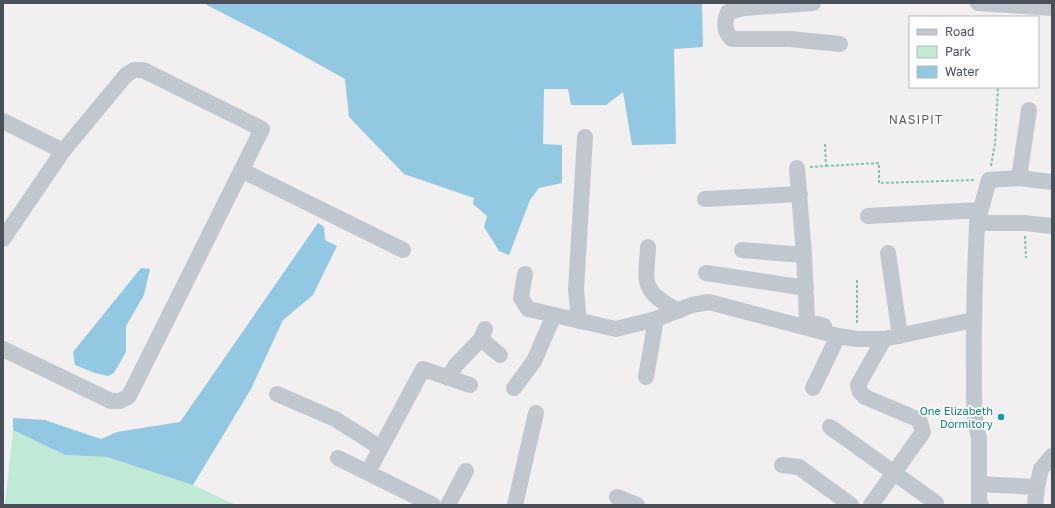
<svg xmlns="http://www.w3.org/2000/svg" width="1055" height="508" font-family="'Golos Text',sans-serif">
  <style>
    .green { fill: #c1ead6 }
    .water { fill: #93c8e3 }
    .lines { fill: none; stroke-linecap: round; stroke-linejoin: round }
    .path { stroke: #7dc5aa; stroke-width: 2; stroke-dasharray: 3 2; stroke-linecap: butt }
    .minor { stroke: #c1c7cf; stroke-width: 16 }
    .culture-dot { fill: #0f9aa8; stroke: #fff; stroke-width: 1.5 }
    .labels { text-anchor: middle; stroke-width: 3.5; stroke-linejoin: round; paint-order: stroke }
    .culture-label { font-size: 11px; fill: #0d838f; stroke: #fff; text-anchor: end }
    .neighbourhood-label { font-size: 12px; letter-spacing: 1px; fill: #5c5e63; stroke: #fff }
  </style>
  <rect width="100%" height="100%" fill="#f1efef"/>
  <path class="green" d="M 13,430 L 65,455 L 107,457 L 193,485 L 236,505 L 5,505 Z"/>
  <path class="water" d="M 203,3 L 702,3 L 703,47 L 674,49 L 676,144 L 632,145 L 623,92 L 606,105 L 571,105 L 568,89 L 544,89 L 543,144 L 562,145 L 562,183 L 539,188 L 530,200 L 509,255 L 499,251 L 484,227 L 487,216 L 473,204 L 474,198 L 404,174 L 349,117 L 345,79 L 275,40 Z
    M 318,223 L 324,227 L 325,240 L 337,246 L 313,295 L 283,320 L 251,389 L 193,485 L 107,457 L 65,455 L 13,430 L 13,418 L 45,420 L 101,439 L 117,432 L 180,422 Z
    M 141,268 L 150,269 L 144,295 L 126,326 L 126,352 L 114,373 L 108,376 L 95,373 L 75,365 L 73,352 Z"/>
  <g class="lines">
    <path class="path" d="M 826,166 L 879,163 L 879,183 L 976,180
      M 991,166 L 995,143 L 998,87
      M 810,167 L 826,166 L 825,143
      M 1025,236 L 1026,258
      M 857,280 L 857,325"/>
    <path class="minor" d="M 813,3 L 744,8 L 728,12 C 724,22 724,32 732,39 L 790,39 L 840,44
      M 978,3 L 1052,8
      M 3,121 L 63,151
      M 797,168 L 804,255 L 807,319 L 809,322 L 824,326
      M 241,170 L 403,250
      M 1019,178 L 1029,110
      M 705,199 L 800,194
      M 868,216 L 980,210
      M 977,223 L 1024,223 L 1052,226
      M 3,239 L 63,151 L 126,75 L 134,70 L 143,70 L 262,129 L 129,396 L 120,401 L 111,401 L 3,349
      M 648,247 C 648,257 645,272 647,282 C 650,296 667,305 679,311
      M 742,250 L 804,255
      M 888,253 L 900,336
      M 706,273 L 806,288
      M 525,274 L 521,298 L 528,309 L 616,329 L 656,319 L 692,305 L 709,302 L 838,336 L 857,339 L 884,339 L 973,320
      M 579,321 L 576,290 L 585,137
      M 481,339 L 500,355
      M 646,377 L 656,319
      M 448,378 L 456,365 L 481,339 L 485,329
      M 514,388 L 534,361 L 554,315
      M 813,388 L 838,336
      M 277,394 L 335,419 L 381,448
      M 830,427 L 936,503
      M 338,458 L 433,505
      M 782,465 L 799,467 L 851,505
      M 368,472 L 423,369 L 470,385
      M 979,484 L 1037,487
      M 617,497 L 637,505
      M 448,505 L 466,471
      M 515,505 L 536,413
      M 871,505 L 923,432 L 920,422 L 917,419 L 865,397 L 860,392 L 858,385 L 884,339
      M 981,505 L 979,503 L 979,438 C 973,417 974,393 974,371 C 973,321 975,272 977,223 L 989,180 L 1019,178 L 1052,182
      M 1035,505 L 1037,487 L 1041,469 L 1052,456"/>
  </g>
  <circle class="culture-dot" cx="1001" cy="417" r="4"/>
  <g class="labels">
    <g class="culture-label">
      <text x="993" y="415">One Elizabeth<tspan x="993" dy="13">Dormitory</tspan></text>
    </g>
    <g class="neighbourhood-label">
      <text x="916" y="124">NASIPIT</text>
    </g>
  </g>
  <rect width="1055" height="508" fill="none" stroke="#49505a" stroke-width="8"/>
  <rect x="909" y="16" width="130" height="72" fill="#ffffff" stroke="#b6b9bd"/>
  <rect x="917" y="29" width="20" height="6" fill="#c1c7cf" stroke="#b6b9bd"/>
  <text x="945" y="36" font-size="12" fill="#49505a">Road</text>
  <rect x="917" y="46" width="20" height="12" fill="#c1ead6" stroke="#b6b9bd"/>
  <text x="945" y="56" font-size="12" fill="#49505a">Park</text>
  <rect x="917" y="66" width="20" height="12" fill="#93c8e3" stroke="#b6b9bd"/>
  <text x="945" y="76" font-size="12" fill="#49505a">Water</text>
</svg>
